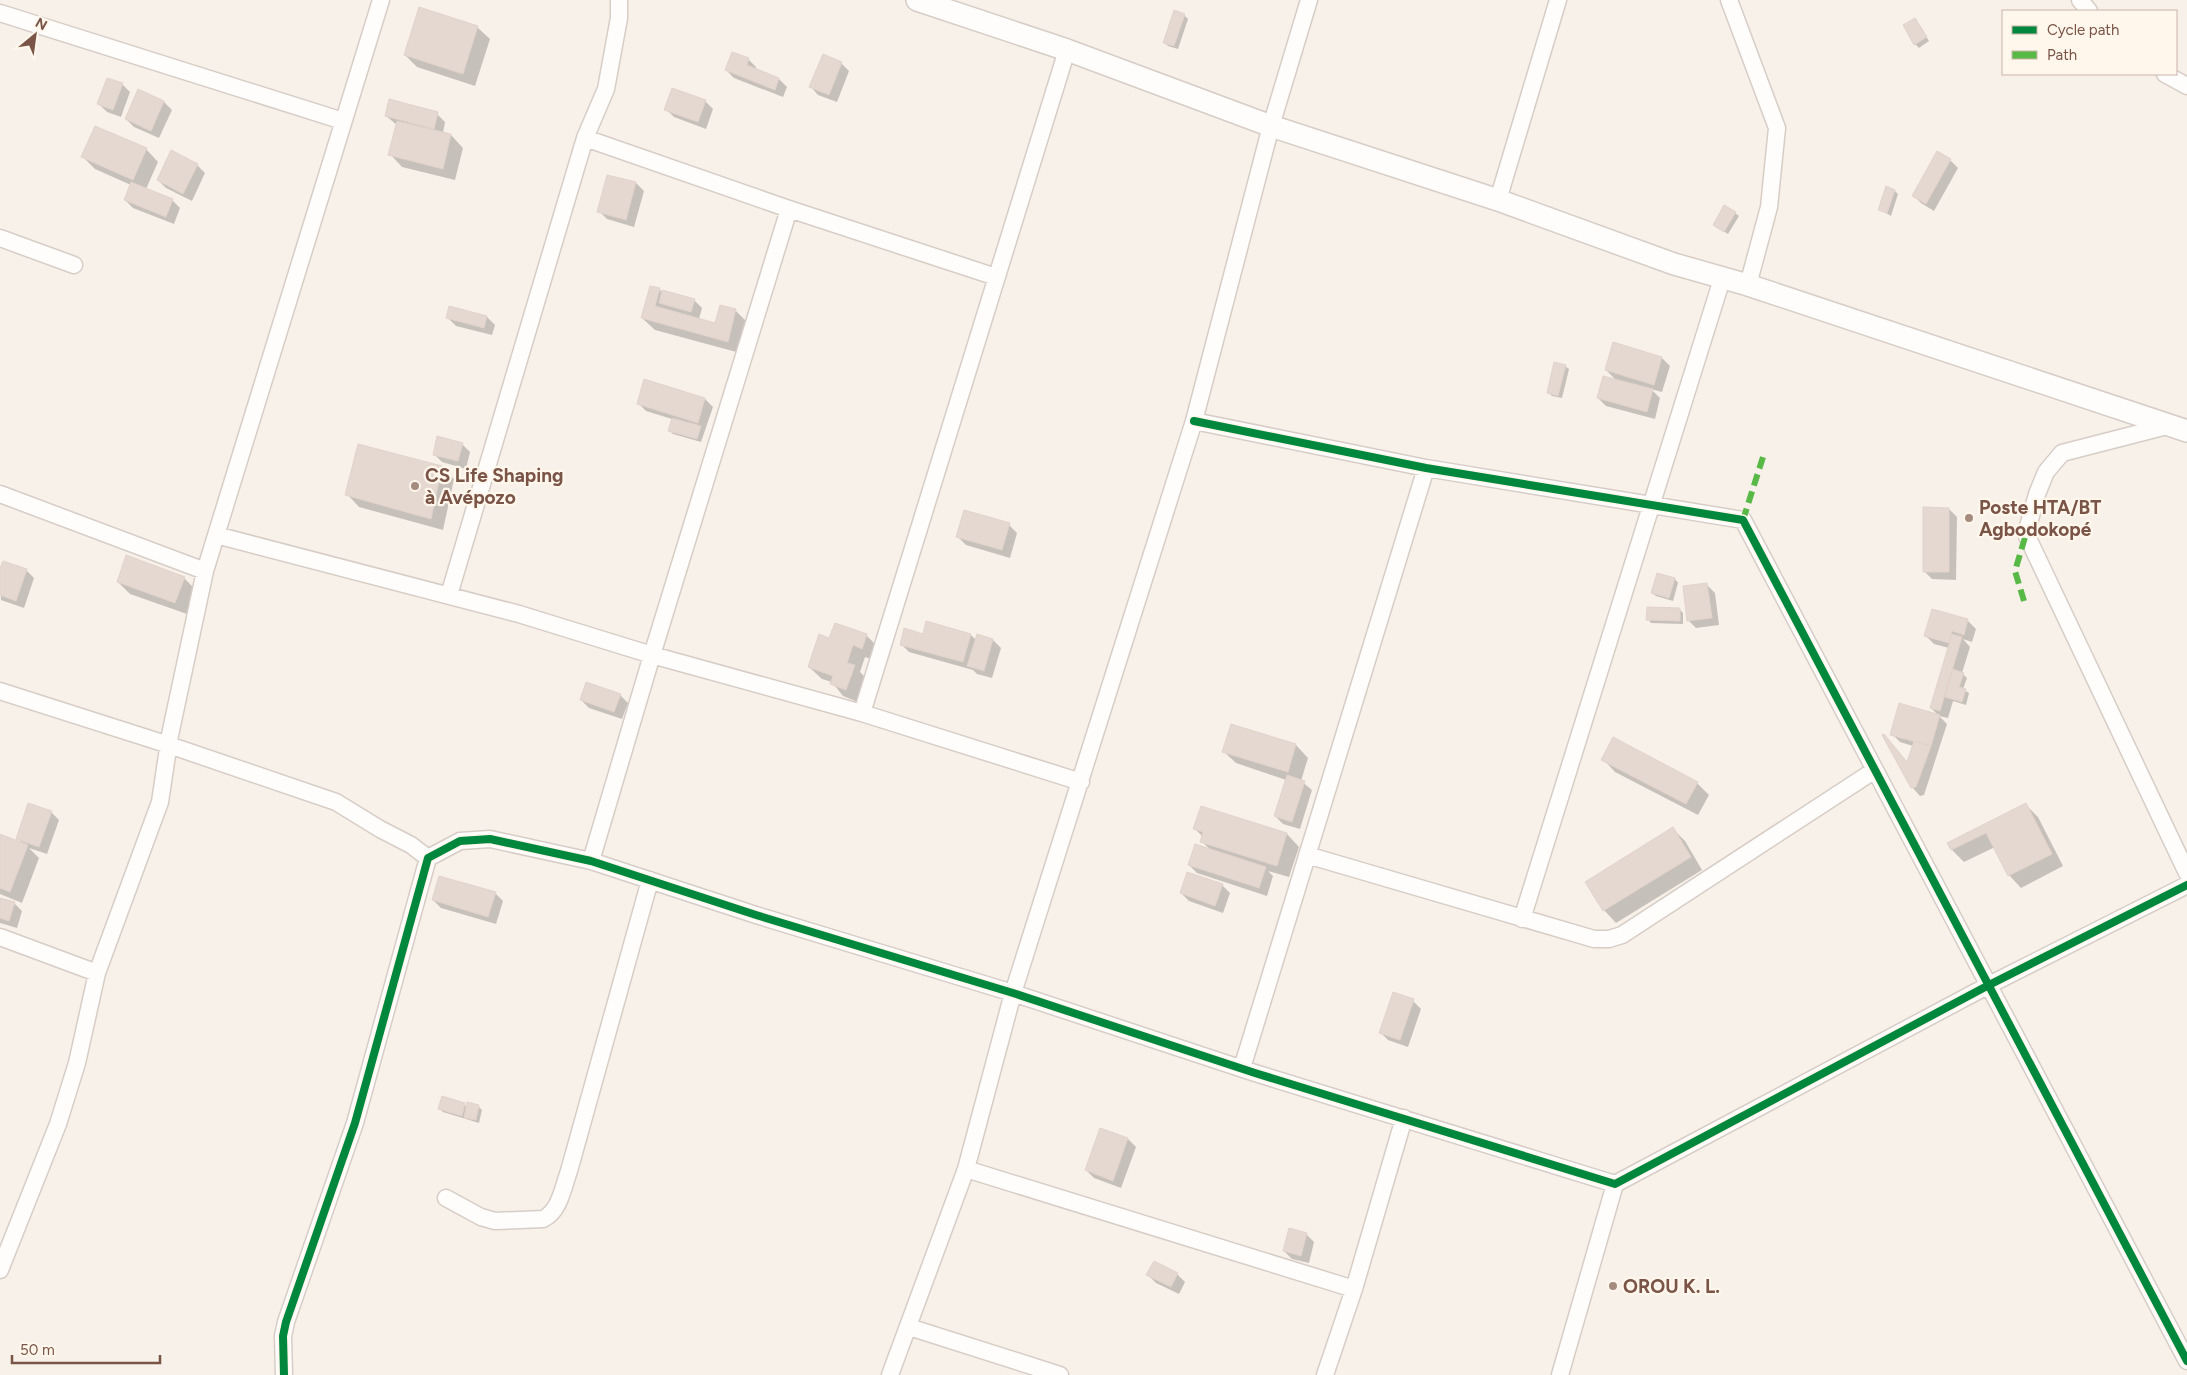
<svg xmlns="http://www.w3.org/2000/svg" width="2187" height="1375" font-family="Figtree,sans-serif">
  <style>
    .shadow { fill: #0003 }
    .building { fill: #e5d8d0; stroke: #e2d3cb }
    .lines { fill: none; stroke-linecap: round; stroke-linejoin: round }
    .minor-casing { stroke: #d7cdc6; stroke-width: 19 }
    .tertiary-casing { stroke: #d7cdc6; stroke-width: 24 }
    .minor { stroke: #fefdfc; stroke-width: 16 }
    .tertiary { stroke: #fefdfc; stroke-width: 21 }
    .quiet { stroke: #58b947; stroke-width: 6; stroke-dasharray: 12 6; stroke-linecap: butt }
    .cycleway-casing { stroke: #fff6ec; stroke-width: 11 }
    .cycleway { stroke: #00873e; stroke-width: 8 }
    .poi-dot { fill: #a68b7f; stroke: #fff6ec; stroke-width: 2 }
    .labels { text-anchor: middle; stroke-width: 4.5; stroke-linejoin: round; paint-order: stroke }
    .poi-label { font-size: 19px; font-weight: bold; fill: #7a5446; stroke: #fff6ec; text-anchor: start }
  </style>
  <rect width="100%" height="100%" fill="#f8f1e9"/>
  <path class="shadow" d="M 1184,15 L 1188,19 L 1178,49 L 1168,46 L 1164,42 Z
    M 1915,19 L 1929,41 L 1919,48 L 1915,44 Z
    M 477,27 L 490,39 L 475,86 L 417,67 L 405,55 Z
    M 748,59 L 756,67 L 755,70 L 779,79 L 787,87 L 783,97 L 734,78 L 726,70 Z
    M 841,63 L 849,71 L 837,102 L 818,95 L 811,87 Z
    M 122,84 L 130,92 L 121,117 L 107,112 L 99,104 Z
    M 139,91 L 164,102 L 172,110 L 159,138 L 134,127 L 126,119 Z
    M 705,101 L 713,109 L 706,129 L 674,117 L 666,109 Z
    M 437,114 L 445,122 L 443,133 L 451,135 L 463,148 L 455,180 L 402,167 L 390,154 L 397,125 L 386,116 Z
    M 146,149 L 158,162 L 146,189 L 172,200 L 180,208 L 174,224 L 133,208 L 125,200 L 131,185 L 95,169 L 83,157 Z
    M 1950,160 L 1958,168 L 1934,211 L 1921,203 L 1913,195 Z
    M 197,165 L 205,173 L 192,201 L 166,188 L 158,180 Z
    M 608,176 L 636,183 L 644,191 L 634,227 L 607,219 L 599,211 Z
    M 1895,191 L 1898,194 L 1891,216 L 1879,209 Z
    M 1735,213 L 1739,216 L 1728,234 L 1714,225 Z
    M 659,289 L 663,293 L 694,300 L 702,308 L 699,319 L 716,324 L 720,306 L 736,311 L 748,323 L 740,353 L 655,330 L 642,318 Z
    M 487,317 L 495,325 L 492,335 L 456,326 L 448,318 Z
    M 1662,358 L 1670,366 L 1662,392 L 1651,389 L 1660,398 L 1655,419 L 1606,406 L 1598,398 L 1617,381 L 1606,370 Z
    M 1565,366 L 1569,369 L 1562,398 L 1552,396 L 1548,392 Z
    M 705,399 L 713,407 L 701,442 L 673,434 L 669,430 L 672,419 L 646,411 L 638,403 Z
    M 462,444 L 470,452 L 466,469 L 442,462 L 434,454 Z
    M 441,467 L 454,479 L 443,530 L 359,507 L 347,494 Z
    M 1949,509 L 1957,517 L 1956,580 L 1932,579 L 1924,571 Z
    M 1009,525 L 1017,533 L 1010,558 L 966,545 L 958,537 Z
    M 26,570 L 34,578 L 24,608 L 1,600 L 0,572 Z
    M 1658,574 L 1675,579 L 1678,583 L 1673,601 L 1656,596 L 1652,593 Z
    M 184,578 L 196,590 L 187,614 L 130,594 L 118,582 Z
    M 1707,585 L 1715,593 L 1719,625 L 1696,628 L 1688,620 Z
    M 1679,609 L 1683,613 L 1683,624 L 1651,623 L 1648,619 Z
    M 1933,611 L 1968,621 L 1976,629 L 1972,642 L 1963,639 L 1970,647 L 1962,673 L 1967,678 L 1963,689 L 1969,693 L 1966,705 L 1953,701 L 1948,718 L 1939,716 L 1931,708 L 1949,648 L 1934,644 L 1926,636 Z
    M 866,635 L 878,647 L 874,660 L 865,657 L 860,672 L 866,678 L 858,702 L 843,696 L 832,682 L 822,679 L 809,667 L 830,640 Z
    M 924,635 L 971,635 L 976,640 L 993,640 L 1001,648 L 992,678 L 977,674 L 973,670 L 909,652 L 901,644 Z
    M 620,695 L 628,703 L 622,719 L 589,708 L 581,700 Z
    M 1939,716 L 1947,724 L 1924,795 L 1920,796 L 1912,787 L 1884,735 L 1908,763 L 1913,746 L 1900,742 L 1892,734 Z
    M 1232,725 L 1296,745 L 1308,758 L 1301,781 L 1312,790 L 1300,829 L 1283,824 L 1275,816 L 1286,780 L 1236,763 L 1223,751 Z
    M 1603,759 L 1697,783 L 1709,795 L 1698,815 L 1615,772 Z
    M 2025,804 L 2038,817 L 2063,866 L 2021,888 L 2009,875 L 1995,847 L 1964,862 L 1952,850 L 1949,843 Z
    M 1201,807 L 1287,834 L 1299,847 L 1289,877 L 1268,871 L 1273,876 L 1267,896 L 1197,873 L 1189,865 L 1211,850 L 1201,841 L 1203,837 L 1195,829 Z
    M 51,812 L 59,820 L 47,854 L 29,848 L 39,858 L 22,903 L 0,894 L 0,835 L 23,844 L 17,838 Z
    M 1673,829 L 1685,841 L 1702,870 L 1616,923 L 1604,910 Z
    M 1222,885 L 1230,893 L 1223,913 L 1189,901 L 1181,893 Z
    M 495,893 L 503,901 L 496,924 L 441,908 L 433,900 Z
    M 0,899 L 14,903 L 22,911 L 17,928 L 0,923 Z
    M 1413,1001 L 1421,1009 L 1408,1047 L 1388,1040 L 1380,1032 Z
    M 464,1104 L 467,1107 L 478,1106 L 482,1110 L 479,1123 L 443,1112 L 440,1109 Z
    M 1128,1139 L 1136,1147 L 1121,1188 L 1094,1178 L 1086,1170 Z
    M 1306,1234 L 1314,1242 L 1309,1263 L 1292,1259 L 1284,1251 Z
    M 1177,1274 L 1185,1282 L 1179,1294 L 1156,1283 L 1148,1275 Z"/>
  <path class="building" d="M 419,7 L 478,26 L 463,74 L 404,55 Z
    M 1174,10 L 1185,14 L 1174,46 L 1163,43 Z
    M 1915,18 L 1927,37 L 1914,45 L 1903,25 Z
    M 732,52 L 749,58 L 747,65 L 779,78 L 775,90 L 725,70 Z
    M 823,54 L 842,62 L 829,95 L 809,87 Z
    M 107,78 L 123,83 L 113,110 L 97,104 Z
    M 672,88 L 706,100 L 698,122 L 664,110 Z
    M 138,89 L 164,101 L 151,131 L 125,119 Z
    M 389,99 L 438,112 L 434,129 L 385,116 Z
    M 397,121 L 451,134 L 443,169 L 388,155 Z
    M 95,126 L 147,148 L 133,180 L 81,157 Z
    M 171,150 L 198,164 L 183,194 L 157,180 Z
    M 1937,151 L 1951,159 L 1926,204 L 1912,196 Z
    M 607,175 L 636,182 L 626,220 L 597,212 Z
    M 131,182 L 173,199 L 166,217 L 124,200 Z
    M 1886,186 L 1895,190 L 1887,213 L 1878,210 Z
    M 1724,205 L 1736,212 L 1724,232 L 1713,225 Z
    M 650,286 L 660,288 L 655,306 L 715,323 L 720,305 L 736,309 L 728,342 L 641,318 Z
    M 662,290 L 695,299 L 691,312 L 659,303 Z
    M 449,306 L 487,316 L 484,328 L 446,318 Z
    M 1613,342 L 1662,357 L 1654,385 L 1605,370 Z
    M 1554,362 L 1566,365 L 1558,396 L 1547,393 Z
    M 1603,376 L 1653,389 L 1647,412 L 1597,398 Z
    M 644,379 L 705,398 L 698,423 L 637,404 Z
    M 672,418 L 701,426 L 697,439 L 668,431 Z
    M 437,436 L 463,443 L 458,461 L 433,455 Z
    M 358,444 L 442,466 L 431,519 L 345,495 Z
    M 1923,507 L 1949,508 L 1949,572 L 1923,572 Z
    M 964,510 L 1010,523 L 1002,550 L 956,537 Z
    M 126,555 L 185,577 L 175,603 L 117,582 Z
    M 3,561 L 27,569 L 16,601 L 0,595 L 0,568 Z
    M 1657,573 L 1675,578 L 1669,598 L 1651,593 Z
    M 1707,583 L 1712,618 L 1687,621 L 1683,586 Z
    M 1647,607 L 1680,608 L 1680,621 L 1646,620 Z
    M 1932,609 L 1968,619 L 1964,635 L 1952,631 L 1949,643 L 1924,636 Z
    M 926,621 L 971,634 L 963,662 L 900,645 L 904,628 L 923,634 Z
    M 835,623 L 867,634 L 862,649 L 853,645 L 847,663 L 855,665 L 846,690 L 830,684 L 833,676 L 808,667 L 819,634 L 829,638 Z
    M 977,634 L 993,639 L 984,671 L 967,666 Z
    M 1952,634 L 1962,637 L 1940,711 L 1930,708 Z
    M 1953,669 L 1964,673 L 1959,687 L 1966,689 L 1962,702 L 1945,697 Z
    M 586,682 L 621,694 L 614,712 L 580,700 Z
    M 1899,703 L 1940,715 L 1931,746 L 1890,735 Z
    M 1231,724 L 1296,744 L 1288,772 L 1222,752 Z
    M 1884,734 L 1907,762 L 1914,741 L 1931,746 L 1916,787 L 1911,788 L 1882,735 Z
    M 1613,737 L 1698,782 L 1686,804 L 1601,760 Z
    M 1287,775 L 1305,781 L 1292,822 L 1274,816 Z
    M 28,803 L 52,811 L 39,847 L 16,839 Z
    M 2026,803 L 2052,854 L 2008,876 L 1986,833 L 1951,850 L 1947,843 Z
    M 1201,806 L 1287,833 L 1277,866 L 1200,842 L 1203,832 L 1193,829 Z
    M 1673,827 L 1691,857 L 1603,911 L 1585,882 Z
    M 0,834 L 28,845 L 10,892 L 0,888 Z
    M 1195,844 L 1266,867 L 1259,888 L 1188,865 Z
    M 1187,872 L 1223,884 L 1215,906 L 1180,893 Z
    M 439,876 L 496,892 L 488,917 L 432,900 Z
    M 0,898 L 15,902 L 9,921 L 0,918 Z
    M 1393,992 L 1414,999 L 1400,1040 L 1379,1033 Z
    M 442,1096 L 465,1103 L 462,1116 L 438,1109 Z
    M 467,1102 L 479,1105 L 476,1120 L 464,1118 Z
    M 1100,1128 L 1128,1138 L 1113,1181 L 1085,1170 Z
    M 1289,1228 L 1307,1233 L 1301,1256 L 1283,1251 Z
    M 1154,1261 L 1178,1273 L 1171,1287 L 1146,1275 Z"/>
  <g class="lines">
    <defs>
      <path id="minor" d="M 1729,0 L 1777,128 L 1769,207 L 1748,285
        M 2080,0 L 2089,11
        M 0,13 L 343,121
        M 2165,74 L 2187,86
        M 585,138 L 789,209 L 996,277
        M 1498,200 L 1558,0
        M 0,238 L 74,265
        M 1194,421 L 1426,468 L 1743,520 L 2187,1361
        M 2167,426 L 2062,453 L 2046,472 L 2037,494 L 2026,534 L 2187,873
        M 0,494 L 205,571
        M 216,535 L 519,614 L 652,655 L 862,713 L 1081,782
        M 449,595 L 585,138 L 606,89 L 619,18 L 619,0
        M 0,691 L 169,745 L 336,802 L 380,829 L 411,845 L 428,858
        M 862,713 L 1067,50
        M 1307,855 L 1594,939 L 1609,939 L 1622,935 L 1875,770
        M 591,861 L 652,655 L 789,209
        M 1522,919 L 1722,279
        M 0,937 L 97,973
        M 1242,1068 L 1426,468
        M 966,1169 L 1354,1289
        M 446,1198 L 481,1217 L 495,1221 L 543,1219 C 560,1211 563,1187 569,1171 L 650,880
        M 0,1270 L 58,1124 L 77,1063 L 97,973 L 160,802 L 170,735 L 205,571 L 381,0
        M 909,1327 L 1060,1375
        M 284,1375 L 283,1336 L 286,1322 L 355,1123 L 428,858 L 460,841 L 490,839 L 591,861 L 756,915 L 1013,993 L 1255,1073 L 1615,1184 L 1989,985 L 2187,885
        M 890,1375 L 966,1169 L 1013,993 L 1194,421 L 1271,126 L 1309,0
        M 1325,1375 L 1354,1289 L 1404,1118
        M 1560,1375 L 1615,1184"/>
      <path id="tertiary" d="M 917,0 L 1067,50 L 1271,126 L 1498,200 L 1674,264 L 1748,285 L 2187,431"/>
    </defs>
    <use href="#minor" class="minor-casing"/>
    <use href="#tertiary" class="tertiary-casing"/>
    <use href="#minor" class="minor"/>
    <use href="#tertiary" class="tertiary"/>
    <path class="quiet" d="M 1743,520 L 1763,457
      M 2024,601 L 2015,571 L 2026,534"/>
    <defs>
      <path id="cycleway" d="M 1194,421 L 1426,468 L 1743,520 L 2187,1361
        M 284,1375 L 283,1336 L 286,1322 L 355,1123 L 428,858 L 460,841 L 490,839 L 591,861 L 756,915 L 1013,993 L 1255,1073 L 1615,1184 L 1989,985 L 2187,885"/>
    </defs>
    <use href="#cycleway" class="cycleway-casing"/>
    <use href="#cycleway" class="cycleway"/>
  </g>
  <g class="poi-dot">
    <circle cx="415" cy="486" r="5"/>
    <circle cx="1969" cy="518" r="5"/>
    <circle cx="1613" cy="1286" r="5"/>
  </g>
  <g class="labels">
    <g class="poi-label">
      <text x="425" y="482">CS Life Shaping<tspan x="425" dy="22">à Avépozo</tspan></text>
      <text x="1979" y="514">Poste HTA/BT<tspan x="1979" dy="22">Agbodokopé</tspan></text>
      <text x="1623" y="1293">OROU K. L.</text>
    </g>
  </g>
  <rect x="2002" y="10" width="175" height="65" fill="#fff6ec" stroke="#cab5aa"/>
  <rect x="2012" y="26" width="25" height="8" fill="#00873e" stroke="#cab5aa"/>
  <text x="2047" y="35" font-size="15" fill="#7a5446">Cycle path</text>
  <rect x="2012" y="51" width="25" height="8" fill="#58b947" stroke="#cab5aa"/>
  <text x="2047" y="60" font-size="15" fill="#7a5446">Path</text>
  <g transform="translate(35 35) rotate(29)" stroke="#fff6ec" stroke-width="4" paint-order="stroke">
  <path d="M0-4L9 19L0 12L-9 19Z" fill="#7a5446"/>
  <text y="-8" font-size="14" font-weight="bold" text-anchor="middle" fill="#7a5446">N</text>
  </g>
  <path d="M12 1355v8h148v-8" fill="none" stroke="#7a5446" stroke-width="2.5"/>
  <text x="20" y="1355" font-size="15" fill="#7a5446" stroke="#fff6ec" stroke-width="4" paint-order="stroke">50 m</text>
</svg>
